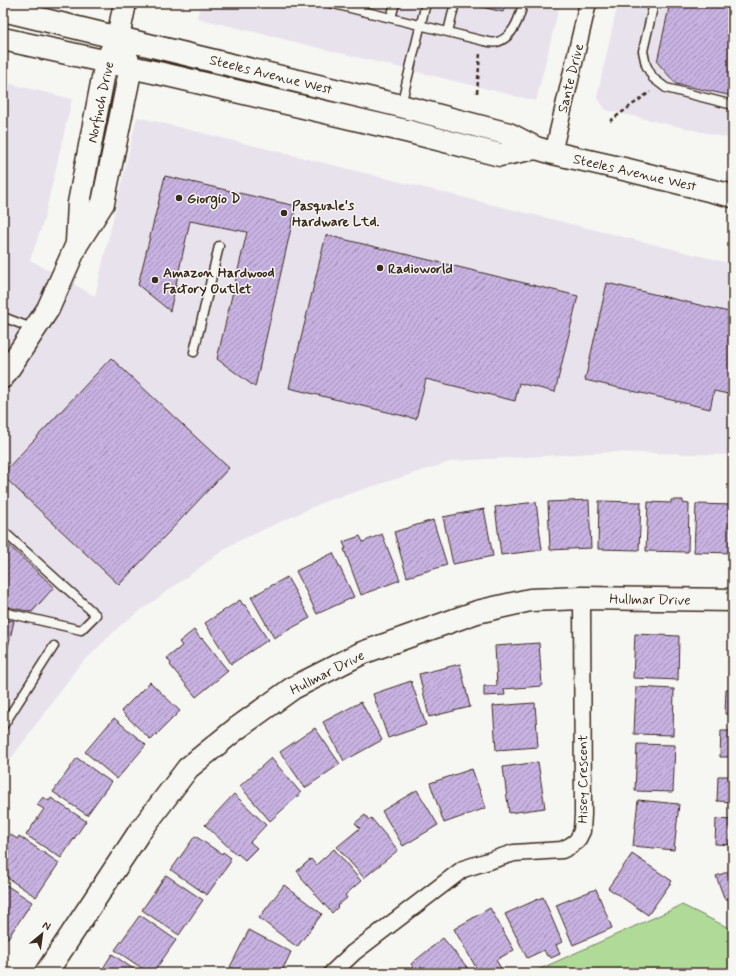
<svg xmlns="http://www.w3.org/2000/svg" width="736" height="976" font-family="Mynerve,sans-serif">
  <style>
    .built { fill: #e8e2ed }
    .park { fill: #afda98; stroke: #75825b }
    .building { fill: url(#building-hatch); stroke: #3b2a1e }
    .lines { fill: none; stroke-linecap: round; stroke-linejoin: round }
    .lane-casing { stroke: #3b2a1e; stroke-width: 11 }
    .street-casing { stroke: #3b2a1e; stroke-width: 19 }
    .secondary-casing { stroke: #3b2a1e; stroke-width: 25 }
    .highway-casing { stroke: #3b2a1e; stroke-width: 25 }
    .path { stroke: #3b2a1e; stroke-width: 2.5; stroke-dasharray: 4 3; stroke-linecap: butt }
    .lane { stroke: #f6f6f2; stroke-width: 8 }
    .street { stroke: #f6f6f2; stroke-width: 16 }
    .secondary { stroke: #f6f6f2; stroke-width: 22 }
    .highway { stroke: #f6f6f2; stroke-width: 22 }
    .poi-dot { fill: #3b2a1e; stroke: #f6f6f2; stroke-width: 1.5 }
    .labels { text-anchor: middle; stroke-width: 3; stroke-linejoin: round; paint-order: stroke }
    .street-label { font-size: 14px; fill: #3b2a1e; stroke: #f6f6f2 }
    .poi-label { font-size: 14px; font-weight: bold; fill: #3b2a1e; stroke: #f6f6f2; text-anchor: start }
  </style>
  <defs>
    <pattern id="building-hatch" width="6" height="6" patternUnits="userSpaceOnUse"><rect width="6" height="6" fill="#c7b2e1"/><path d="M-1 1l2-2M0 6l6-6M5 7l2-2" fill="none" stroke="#a391b6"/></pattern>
  </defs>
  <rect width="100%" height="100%" fill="#f6f6f2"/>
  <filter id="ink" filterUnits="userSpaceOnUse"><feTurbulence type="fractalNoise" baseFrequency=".025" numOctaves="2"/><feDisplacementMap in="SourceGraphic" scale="8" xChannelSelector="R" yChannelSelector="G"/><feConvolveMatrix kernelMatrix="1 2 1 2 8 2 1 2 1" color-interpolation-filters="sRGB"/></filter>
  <g filter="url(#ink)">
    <path class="built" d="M 201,3 L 560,3 L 536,101 L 197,18 Z
      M 618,3 L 733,3 L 733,139 L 606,110 L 597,97 Z
      M 3,82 L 72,99 L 43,223 L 30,260 L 95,296 L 137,117 L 733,264 L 733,455 L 611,452 L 453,461 L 326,501 L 232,544 L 122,624 L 77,668 L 3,770 Z"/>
    <path class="park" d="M 682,905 L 733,930 L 733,973 L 531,973 Z"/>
    <path class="building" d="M 465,3 L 505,3 L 503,12 Z
      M 670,3 L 733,3 L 733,96 L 676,84 L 657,62 Z
      M 165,176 L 296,206 L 255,387 L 217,359 L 247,232 L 190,221 L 170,311 L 138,285 Z
      M 326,235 L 578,296 L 555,392 L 519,383 L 515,401 L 426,379 L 416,419 L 289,388 Z
      M 607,283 L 733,313 L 733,395 L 714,391 L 710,409 L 585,380 Z
      M 111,358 L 229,468 L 119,585 L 3,476 L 3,473 Z
      M 589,500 L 591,548 L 550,550 L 548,502 Z
      M 671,500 L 683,500 L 683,503 L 689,504 L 688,552 L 646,551 L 648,502 L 671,503 Z
      M 599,501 L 641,502 L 639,550 L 598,549 Z
      M 536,502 L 542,550 L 501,555 L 495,507 Z
      M 696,504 L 733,505 L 733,553 L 694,552 Z
      M 484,509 L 493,556 L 453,564 L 443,517 Z
      M 433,520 L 447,565 L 407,577 L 394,532 Z
      M 382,534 L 400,580 L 361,595 L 344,549 L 346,549 L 343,542 L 360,536 L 363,542 Z
      M 3,540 L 54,587 L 32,612 L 3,606 Z
      M 333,553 L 354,597 L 317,614 L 296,571 Z
      M 287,577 L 310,618 L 274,638 L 251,597 Z
      M 240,600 L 243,605 L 245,605 L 268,640 L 231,664 L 205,623 Z
      M 3,619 L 14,621 L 3,669 Z
      M 194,630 L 201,639 L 202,638 L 228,671 L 196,697 L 170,665 L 171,664 L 167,658 L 182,646 L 179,642 Z
      M 635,634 L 679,636 L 678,680 L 633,678 Z
      M 539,643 L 542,686 L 504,689 L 505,695 L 484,696 L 484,686 L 497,686 L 495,646 Z
      M 460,664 L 470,707 L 429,717 L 419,674 Z
      M 411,681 L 426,725 L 388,738 L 373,694 Z
      M 150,682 L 180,711 L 151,740 L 121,711 Z
      M 636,687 L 674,689 L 673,735 L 634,734 Z
      M 726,689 L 733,689 L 733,715 L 725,714 Z
      M 361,702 L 382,740 L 344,761 L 323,722 Z
      M 535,703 L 538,747 L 496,750 L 493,706 Z
      M 114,718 L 146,745 L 117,779 L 85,752 Z
      M 315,728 L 340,764 L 305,788 L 280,752 Z
      M 721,731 L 733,731 L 733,757 L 720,757 Z
      M 637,744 L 675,745 L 673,792 L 635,791 Z
      M 77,758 L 111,782 L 87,815 L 53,792 Z
      M 271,758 L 301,793 L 270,821 L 240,786 Z
      M 538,762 L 545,808 L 509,813 L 503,767 Z
      M 472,769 L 486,808 L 444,823 L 430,783 Z
      M 718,776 L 733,776 L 733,802 L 717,801 Z
      M 417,790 L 438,825 L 403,846 L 382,811 Z
      M 234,794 L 266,825 L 250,842 L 257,848 L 245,860 L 238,854 L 237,855 L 205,825 Z
      M 43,797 L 49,801 L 51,798 L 86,821 L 61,858 L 26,835 L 44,809 L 37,805 Z
      M 638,800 L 679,804 L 674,850 L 633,846 Z
      M 365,815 L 369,820 L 371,818 L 398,850 L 364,878 L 337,847 L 360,828 L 355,823 Z
      M 716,819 L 733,820 L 733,845 L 715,844 Z
      M 10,834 L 17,839 L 19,836 L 59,863 L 36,897 L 3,875 L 3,851 L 7,853 L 8,852 L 3,849 L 3,844 Z
      M 195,836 L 222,854 L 223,852 L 231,858 L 229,860 L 231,861 L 207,895 L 171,870 Z
      M 334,849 L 361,881 L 345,895 L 347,898 L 337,906 L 338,907 L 332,913 L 301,878 L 302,877 L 297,871 L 311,859 L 316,865 Z
      M 632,854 L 672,881 L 648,915 L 608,888 Z
      M 733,870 L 733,897 L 725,900 L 716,876 Z
      M 166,875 L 203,900 L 179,935 L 142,910 Z
      M 3,883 L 32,902 L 8,938 L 3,935 Z
      M 284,885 L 322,914 L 297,947 L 259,918 Z
      M 596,889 L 612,928 L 573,945 L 556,905 Z
      M 543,897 L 562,942 L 556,945 L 560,954 L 551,958 L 549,955 L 547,956 L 544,950 L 527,958 L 505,914 Z
      M 490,908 L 514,950 L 496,960 L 502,970 L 497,973 L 482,973 L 480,970 L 478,971 L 454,929 Z
      M 140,915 L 176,940 L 153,973 L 149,973 L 115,950 Z
      M 249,930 L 291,952 L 281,973 L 242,973 L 230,967 Z
      M 443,938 L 471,972 L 470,973 L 418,973 L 411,964 Z
      M 112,954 L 139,973 L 100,973 Z"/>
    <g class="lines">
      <defs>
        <path id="lane" d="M 330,3 L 484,41 C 488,42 493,43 497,42 C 514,37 520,17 523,3
          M 654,3 L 643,51 L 646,65 L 653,78 L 666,88 L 733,105
          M 391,18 L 395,3
          M 448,32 L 455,3
          M 401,105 L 426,3
          M 3,317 L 34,329
          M 194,352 L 219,246
          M 3,531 L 96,615 L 81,630 L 3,612
          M 3,726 L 54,646"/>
        <path id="street" d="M 553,153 L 588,3
          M 332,973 L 353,953 L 463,869 L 514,853 L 562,850 L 570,846 L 577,841 L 582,831 L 583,814 L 582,598"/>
        <path id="secondary" d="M 3,10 L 401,106 L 509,134 L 536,148 L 553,153 L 628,170 L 733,196
          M 3,39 L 167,75 L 406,131 L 500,155 L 536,148
          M 77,242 L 79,203 L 106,62 L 112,49
          M 3,377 L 48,309 L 77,244 L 103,203 L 131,67 L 125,54
          M 46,973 L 138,834 L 188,768 L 236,729 L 293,688 L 362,653 L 477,612 L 530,600 L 582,598 L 733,600"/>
        <path id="highway" d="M 118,37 L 125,3"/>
      </defs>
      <use href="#lane" class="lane-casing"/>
      <use href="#street" class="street-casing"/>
      <use href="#secondary" class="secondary-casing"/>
      <use href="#highway" class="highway-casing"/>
      <path class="path" d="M 477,93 L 480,53
        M 610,121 L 650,92"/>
      <use href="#lane" class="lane"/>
      <use href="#street" class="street"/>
      <use href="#secondary" class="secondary"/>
      <use href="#highway" class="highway"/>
    </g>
  </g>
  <g class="poi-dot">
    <circle cx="179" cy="198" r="4"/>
    <circle cx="284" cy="213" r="4"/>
    <circle cx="380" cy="268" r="4"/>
    <circle cx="155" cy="280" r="4"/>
  </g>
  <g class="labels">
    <g class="street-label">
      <text transform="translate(271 74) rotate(14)" y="5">Steeles Avenue West</text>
      <text transform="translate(570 78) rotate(-76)" y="5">Sante Drive</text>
      <text transform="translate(100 102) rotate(-78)" y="5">Norfinch Drive</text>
      <text transform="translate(635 172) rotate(13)" y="5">Steeles Avenue West</text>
      <text transform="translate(650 599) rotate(1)" y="5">Hullmar Drive</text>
      <text transform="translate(327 672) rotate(-27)" y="5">Hullmar Drive</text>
      <text transform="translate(582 779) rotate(-90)" y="5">Hisey Crescent</text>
    </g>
    <g class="poi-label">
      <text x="187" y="203">Giorgio D</text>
      <text x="292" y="210">Pasquale's<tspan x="292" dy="16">Hardware Ltd.</tspan></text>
      <text x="388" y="273">Radioworld</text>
      <text x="163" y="277">Amazon Hardwood<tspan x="163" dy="16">Factory Outlet</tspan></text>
    </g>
  </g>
  <rect width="736" height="976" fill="none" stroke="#f6f6f2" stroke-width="16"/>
  <rect x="8" y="8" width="720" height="960" fill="none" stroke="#3b2a1e" stroke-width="1.5" filter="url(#ink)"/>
  <g transform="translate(42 934) rotate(29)" stroke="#f6f6f2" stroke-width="3" paint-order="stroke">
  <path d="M0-3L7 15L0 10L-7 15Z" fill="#3b2a1e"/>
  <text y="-6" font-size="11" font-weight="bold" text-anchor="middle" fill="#3b2a1e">N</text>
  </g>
</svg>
